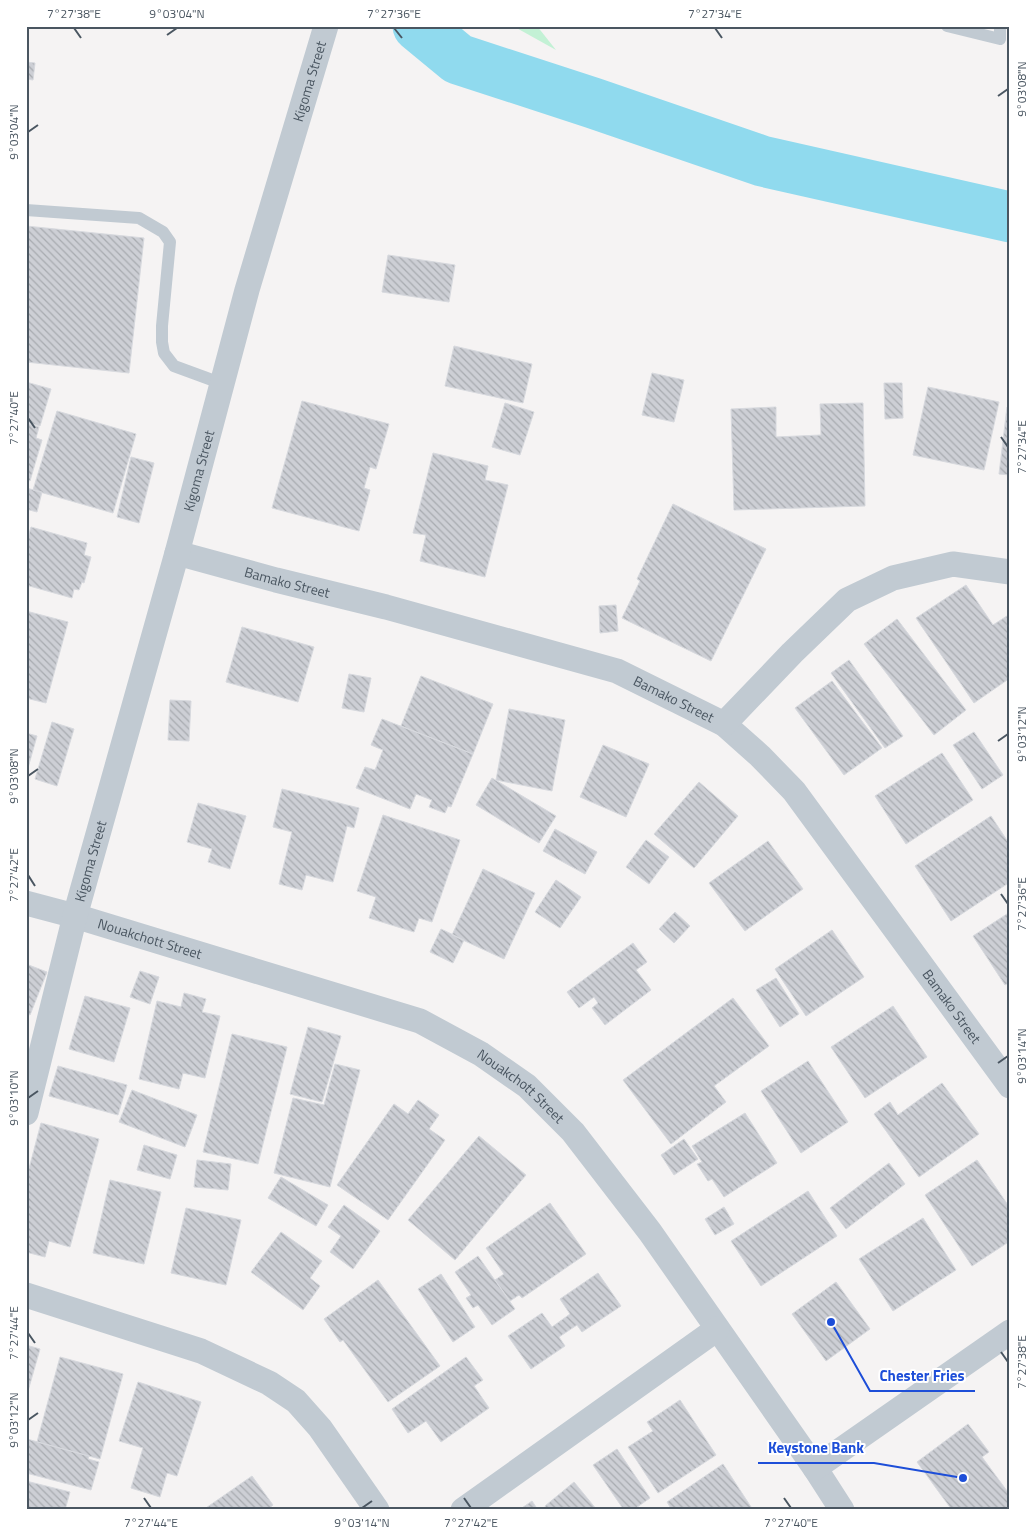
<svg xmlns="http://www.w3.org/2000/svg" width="1036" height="1536" font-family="'Titillium Web',sans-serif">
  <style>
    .green { fill: #c3f1d5 }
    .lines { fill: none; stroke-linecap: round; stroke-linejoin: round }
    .river { stroke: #90daee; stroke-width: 51 }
    .building { fill: url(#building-back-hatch); stroke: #d7d9de }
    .lane { stroke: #c1cad2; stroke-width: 12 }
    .street { stroke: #c1cad2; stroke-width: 25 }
    .ticks { fill: none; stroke: #4a5661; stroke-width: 2 }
    .labels { text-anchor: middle; stroke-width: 4; stroke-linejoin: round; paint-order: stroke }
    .street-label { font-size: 14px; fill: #4a5661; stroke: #fff }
    .leader { fill: none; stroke: #1d4ed8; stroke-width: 2 }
    .callout-dot { fill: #1d4ed8; stroke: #fff; stroke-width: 2 }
    .callout-label { font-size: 15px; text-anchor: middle; font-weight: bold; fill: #1d4ed8; stroke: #fff; stroke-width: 4; stroke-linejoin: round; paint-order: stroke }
    .neatline { fill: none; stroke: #4a5661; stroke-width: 2 }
    .ticks-label { font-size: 12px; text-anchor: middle; fill: #4a5661 }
  </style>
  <defs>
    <pattern id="building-back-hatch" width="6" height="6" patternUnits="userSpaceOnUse" patternTransform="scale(1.25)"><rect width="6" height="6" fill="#cdcfd5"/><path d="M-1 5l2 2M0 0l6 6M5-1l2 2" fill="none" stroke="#a8abb0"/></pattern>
  </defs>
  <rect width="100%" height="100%" fill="#f5f3f3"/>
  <path class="green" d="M 513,26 L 537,26 L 556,50 Z"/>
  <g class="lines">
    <path class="river" d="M 418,26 L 458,59 L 593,103 L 762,161 L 1010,217"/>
  </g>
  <path class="building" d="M 26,62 L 35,63 L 33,80 L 26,79 Z
    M 26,226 L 144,238 L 129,373 L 26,362 Z
    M 388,255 L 455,265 L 449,302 L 382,292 Z
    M 454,346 L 532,364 L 523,403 L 445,386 Z
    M 652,373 L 684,380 L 674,422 L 642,415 Z
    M 26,382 L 51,389 L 40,426 L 26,422 Z
    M 884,383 L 902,383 L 903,418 L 885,419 Z
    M 928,387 L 999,402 L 984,470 L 913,455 Z
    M 302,401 L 389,424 L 376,469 L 370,467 L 364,488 L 370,490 L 359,531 L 272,508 Z
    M 505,403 L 534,412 L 520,455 L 492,447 Z
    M 863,403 L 865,506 L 734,510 L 731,409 L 776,407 L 776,437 L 821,435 L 820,404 Z
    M 1007,407 L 1010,407 L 1010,475 L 999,474 Z
    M 57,411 L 136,434 L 113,513 L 33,490 Z
    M 26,423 L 39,427 L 36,438 L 42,440 L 30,481 L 26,479 Z
    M 433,453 L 488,466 L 485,480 L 508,485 L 485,577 L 420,561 L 426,535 L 413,533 Z
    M 131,457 L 154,463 L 139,523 L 117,517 Z
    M 26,488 L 42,492 L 37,512 L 26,509 Z
    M 673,504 L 766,549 L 711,661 L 622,618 L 640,581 L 637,579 Z
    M 31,527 L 87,543 L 84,555 L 91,557 L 84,583 L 82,582 L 79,590 L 74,589 L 72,598 L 26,585 L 26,544 Z
    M 966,585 L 993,625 L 1010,614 L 1010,678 L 974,703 L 916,618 Z
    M 616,605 L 618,631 L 600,633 L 599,606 Z
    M 26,611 L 68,622 L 46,703 L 26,698 Z
    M 897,619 L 966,710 L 934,735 L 864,644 Z
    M 242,627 L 314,647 L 298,702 L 226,682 Z
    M 849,660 L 903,736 L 885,748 L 831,673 Z
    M 349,674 L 371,678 L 364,712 L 342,708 Z
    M 421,676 L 493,704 L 473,754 L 401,726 Z
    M 832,681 L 882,748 L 844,775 L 795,708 Z
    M 170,700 L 191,701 L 189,741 L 168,740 Z
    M 509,709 L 565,720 L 552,791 L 496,780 Z
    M 382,719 L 473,754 L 451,807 L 448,806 L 445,813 L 429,807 L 432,800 L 416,794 L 410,809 L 356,788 L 365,767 L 375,770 L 383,750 L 371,745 Z
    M 52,722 L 74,729 L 57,786 L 35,779 Z
    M 974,732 L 1003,775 L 982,789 L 953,745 Z
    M 26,733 L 37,736 L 26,775 Z
    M 603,745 L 649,764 L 626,817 L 580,797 Z
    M 942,753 L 973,800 L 906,844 L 875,796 Z
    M 492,778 L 556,816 L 539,843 L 476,805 Z
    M 699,782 L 738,816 L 694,868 L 654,834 Z
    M 282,789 L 359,808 L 354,828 L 347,826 L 333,882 L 306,875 L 302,890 L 279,884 L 292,832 L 273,827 Z
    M 198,803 L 246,816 L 230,869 L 208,862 L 212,849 L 187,842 Z
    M 383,815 L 460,840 L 432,922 L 419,918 L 414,932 L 369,918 L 376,897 L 357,891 Z
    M 991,816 L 1010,845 L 1010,882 L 951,921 L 915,866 Z
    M 555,829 L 597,852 L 585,874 L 543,851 Z
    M 646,840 L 669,857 L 649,884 L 626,867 Z
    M 768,841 L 803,889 L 745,931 L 709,883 Z
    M 483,869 L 535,893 L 504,959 L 452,935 Z
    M 556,880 L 581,897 L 560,928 L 535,912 Z
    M 675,912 L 690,926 L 674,943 L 659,929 Z
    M 1010,912 L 1010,982 L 1005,985 L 973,936 Z
    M 441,929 L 464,940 L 453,963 L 430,952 Z
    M 832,930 L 864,977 L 806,1016 L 775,969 Z
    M 633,943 L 647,962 L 636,970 L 651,990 L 605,1025 L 592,1008 L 598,1003 L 594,997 L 579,1008 L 567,992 Z
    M 26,964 L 47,972 L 30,1015 L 26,1013 Z
    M 140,971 L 159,977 L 150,1004 L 130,997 Z
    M 776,978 L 799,1014 L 780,1027 L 756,990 Z
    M 184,993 L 206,999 L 202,1012 L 220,1016 L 205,1078 L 183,1073 L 179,1089 L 139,1079 L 157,1001 L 181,1007 Z
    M 85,996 L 130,1008 L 114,1062 L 69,1049 Z
    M 733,998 L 769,1046 L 714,1086 L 726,1102 L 671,1144 L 623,1080 Z
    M 893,1006 L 927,1057 L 865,1098 L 831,1047 Z
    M 308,1027 L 341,1036 L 322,1102 L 290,1094 Z
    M 232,1034 L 287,1047 L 258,1164 L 203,1152 Z
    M 808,1061 L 848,1122 L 801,1153 L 761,1091 Z
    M 335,1064 L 360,1070 L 330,1187 L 274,1173 L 293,1098 L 324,1105 Z
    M 58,1066 L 127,1085 L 118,1115 L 49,1096 Z
    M 942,1083 L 979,1134 L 919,1177 L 874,1114 L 890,1102 L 898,1115 Z
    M 132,1090 L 197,1115 L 185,1147 L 119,1122 Z
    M 418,1100 L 439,1115 L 429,1129 L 445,1140 L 388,1220 L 337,1185 L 394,1104 L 408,1114 Z
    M 745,1113 L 777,1163 L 724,1197 L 712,1179 L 708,1181 L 697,1164 L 702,1162 L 692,1146 Z
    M 41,1123 L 99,1139 L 70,1247 L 49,1241 L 45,1257 L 26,1252 L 26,1180 Z
    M 479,1136 L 526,1175 L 455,1260 L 408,1220 Z
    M 684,1139 L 698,1159 L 674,1175 L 661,1155 Z
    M 144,1145 L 177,1155 L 170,1179 L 137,1170 Z
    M 197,1160 L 231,1164 L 228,1190 L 194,1187 Z
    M 977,1160 L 1010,1208 L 1010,1241 L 972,1266 L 925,1195 Z
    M 889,1163 L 905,1184 L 846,1229 L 830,1208 Z
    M 281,1177 L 328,1205 L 316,1226 L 268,1198 Z
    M 110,1180 L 161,1192 L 144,1264 L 93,1253 Z
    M 808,1191 L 837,1236 L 761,1286 L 731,1241 Z
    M 550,1203 L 586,1254 L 522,1298 L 519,1295 L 510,1301 L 495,1280 L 504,1274 L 486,1248 Z
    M 344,1205 L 380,1231 L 353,1269 L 330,1252 L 341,1236 L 328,1227 Z
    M 724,1207 L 734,1224 L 715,1235 L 705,1219 Z
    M 186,1208 L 241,1220 L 226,1285 L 171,1273 Z
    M 923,1218 L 956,1270 L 893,1311 L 859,1259 Z
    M 281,1232 L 322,1261 L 310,1278 L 320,1286 L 303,1310 L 251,1272 Z
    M 478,1256 L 515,1309 L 492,1325 L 478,1305 L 473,1308 L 466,1298 L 471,1295 L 455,1272 Z
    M 598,1273 L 621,1306 L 582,1332 L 577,1325 L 559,1337 L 565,1346 L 531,1369 L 508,1336 L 542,1313 L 552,1327 L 570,1314 L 560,1299 Z
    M 441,1274 L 475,1327 L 453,1342 L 418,1289 Z
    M 378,1280 L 440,1366 L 388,1402 L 343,1340 L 340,1342 L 324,1319 Z
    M 836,1282 L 870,1329 L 826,1361 L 792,1314 Z
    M 26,1345 L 40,1349 L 26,1398 Z
    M 60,1357 L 123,1374 L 100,1459 L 37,1442 Z
    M 466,1357 L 483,1380 L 474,1386 L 489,1408 L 441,1442 L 426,1421 L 408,1433 L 392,1409 Z
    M 138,1382 L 201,1402 L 177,1476 L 167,1473 L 160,1497 L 131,1488 L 143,1448 L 119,1441 Z
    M 680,1400 L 716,1455 L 658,1493 L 628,1447 L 653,1431 L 647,1422 Z
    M 968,1424 L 989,1452 L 982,1457 L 1010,1495 L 1010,1510 L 952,1510 L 917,1462 Z
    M 27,1439 L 89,1456 L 88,1459 L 99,1462 L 91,1490 L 26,1473 Z
    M 617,1449 L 650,1498 L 633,1510 L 624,1510 L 593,1465 Z
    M 723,1464 L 753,1510 L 672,1510 L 667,1502 Z
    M 252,1476 L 273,1505 L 267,1510 L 203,1510 Z
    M 26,1481 L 70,1492 L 65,1510 L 26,1510 Z
    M 574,1482 L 597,1510 L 547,1510 L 545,1506 Z
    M 532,1501 L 538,1510 L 519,1510 Z"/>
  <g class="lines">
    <path class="lane" d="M 947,26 L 1000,39 L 1000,26
      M 26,210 L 139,218 L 163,232 L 170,242 L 162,326 L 162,342 L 164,353 L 174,366 L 223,384"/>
    <g class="street">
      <path id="s1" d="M 177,553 L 276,580 L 386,607 L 617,671 L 724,724 L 760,756 L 794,791 L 1010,1086"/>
      <path d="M 724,724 L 792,653 L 847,600 L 893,578 L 953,564 L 1010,572"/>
      <path id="s2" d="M 26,903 L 75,916 L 420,1021 L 481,1054 L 527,1086 L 573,1132 L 650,1232 L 815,1468 L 842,1510"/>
      <path id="s3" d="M 26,1113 L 75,916 L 177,553 L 247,290 L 326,26"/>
      <path d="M 26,1295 L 201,1351 L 269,1383 L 296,1401 L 320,1428 L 377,1510"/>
      <path d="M 815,1468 L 1010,1332"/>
      <path d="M 463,1510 L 717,1329"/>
    </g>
  </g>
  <path class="ticks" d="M 74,28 L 81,38M 394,28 L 402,38M 715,28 L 722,38M 167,35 L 177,28M 998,96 L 1008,89M 28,132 L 38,125M 28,418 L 35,428M 1001,437 L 1008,447M 998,741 L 1008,734M 28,776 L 38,769M 28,875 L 35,886M 1001,894 L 1008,904M 998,1063 L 1008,1056M 28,1098 L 38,1091M 28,1333 L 35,1343M 1001,1352 L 1008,1362M 28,1420 L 38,1413M 144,1498 L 151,1508M 464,1498 L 471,1508M 784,1498 L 791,1508M 362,1508 L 372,1501"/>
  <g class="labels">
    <g class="street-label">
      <text dy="5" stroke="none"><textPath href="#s3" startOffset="1070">Kigoma Street</textPath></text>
      <text dy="5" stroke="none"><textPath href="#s3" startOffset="665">Kigoma Street</textPath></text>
      <text dy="5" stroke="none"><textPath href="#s1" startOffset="114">Bamako Street</textPath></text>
      <text dy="5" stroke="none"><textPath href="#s1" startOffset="519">Bamako Street</textPath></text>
      <text dy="5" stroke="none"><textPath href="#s3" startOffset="260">Kigoma Street</textPath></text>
      <text dy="5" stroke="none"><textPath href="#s2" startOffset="129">Nouakchott Street</textPath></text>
      <text dy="5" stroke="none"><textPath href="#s1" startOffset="939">Bamako Street</textPath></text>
      <text dy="5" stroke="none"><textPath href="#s2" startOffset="532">Nouakchott Street</textPath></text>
    </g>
  </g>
  <path class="leader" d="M831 1322L870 1391H975M963 1478L874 1463H758"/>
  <g class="callout-dot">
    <circle cx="831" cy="1322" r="5"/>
    <circle cx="963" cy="1478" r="5"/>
  </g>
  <g class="callout-label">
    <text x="922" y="1381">Chester Fries</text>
    <text x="816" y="1453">Keystone Bank</text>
  </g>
  <rect width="1036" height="1536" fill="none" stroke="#ffffff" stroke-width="55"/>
  <rect x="28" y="28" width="980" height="1480" class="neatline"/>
  <g class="ticks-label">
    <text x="74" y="18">7°27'38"E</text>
    <text x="177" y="18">9°03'04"N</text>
    <text x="394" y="18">7°27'36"E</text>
    <text x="715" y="18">7°27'34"E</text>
    <text transform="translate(1022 89) rotate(-90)" y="4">9°03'08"N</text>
    <text transform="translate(14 132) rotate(-90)" y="4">9°03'04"N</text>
    <text transform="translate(14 418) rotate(-90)" y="4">7°27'40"E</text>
    <text transform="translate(1022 447) rotate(-90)" y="4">7°27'34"E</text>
    <text transform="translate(1022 734) rotate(-90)" y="4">9°03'12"N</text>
    <text transform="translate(14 776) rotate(-90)" y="4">9°03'08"N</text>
    <text transform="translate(14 875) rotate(-90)" y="4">7°27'42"E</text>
    <text transform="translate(1022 904) rotate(-90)" y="4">7°27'36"E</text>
    <text transform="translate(1022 1056) rotate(-90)" y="4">9°03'14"N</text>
    <text transform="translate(14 1098) rotate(-90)" y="4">9°03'10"N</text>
    <text transform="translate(14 1333) rotate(-90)" y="4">7°27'44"E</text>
    <text transform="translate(1022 1362) rotate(-90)" y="4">7°27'38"E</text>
    <text transform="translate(14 1420) rotate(-90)" y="4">9°03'12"N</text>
    <text x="151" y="1527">7°27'44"E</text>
    <text x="362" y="1527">9°03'14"N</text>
    <text x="471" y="1527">7°27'42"E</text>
    <text x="791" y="1527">7°27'40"E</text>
  </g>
</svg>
